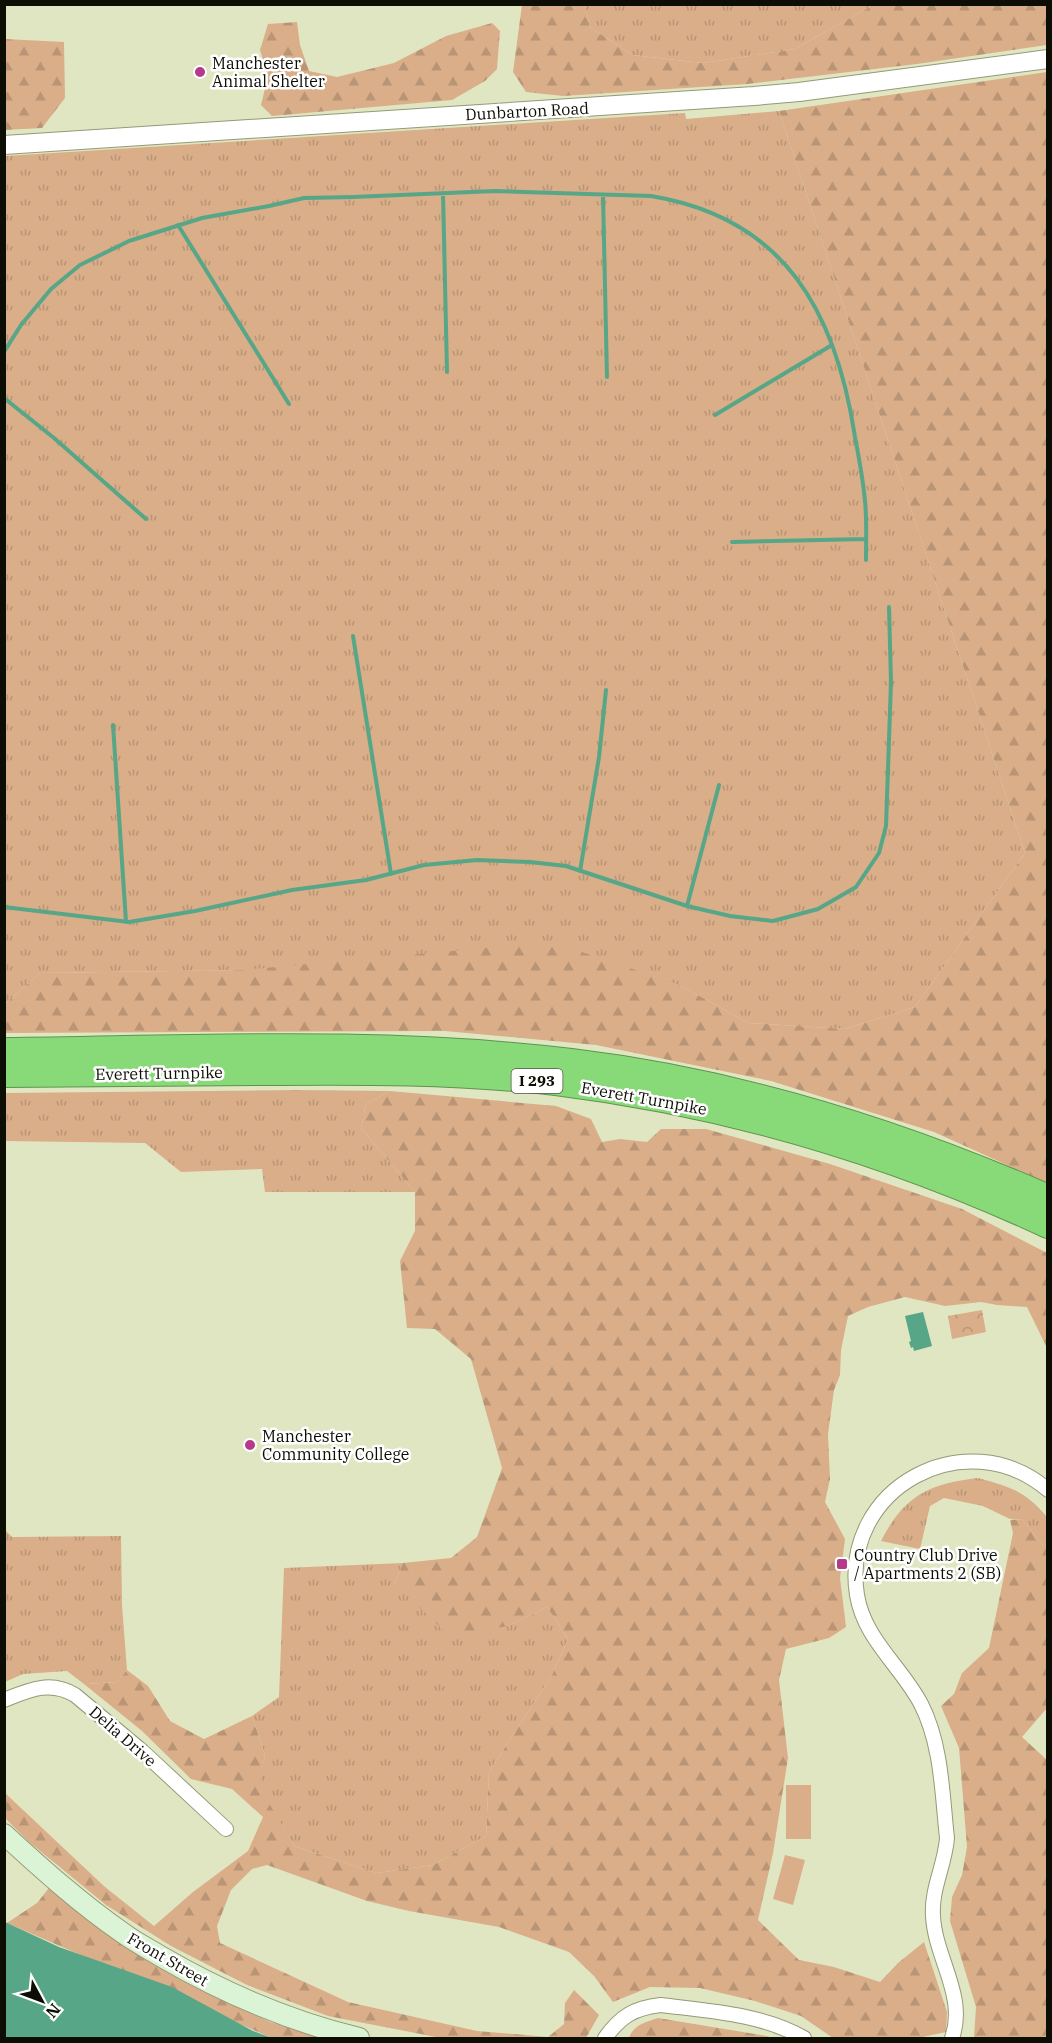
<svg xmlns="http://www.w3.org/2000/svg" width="1052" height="2043" font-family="'IBM Plex Serif',serif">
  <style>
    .grass { fill: url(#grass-tufts) }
    .forest { fill: url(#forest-firs) }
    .park { fill: url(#park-crowns) }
    .garden { fill: #d9ae89 }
    .water { fill: #57a687 }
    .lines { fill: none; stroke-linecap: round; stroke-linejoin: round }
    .stream { stroke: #57a687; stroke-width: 4 }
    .minor-casing { stroke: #949977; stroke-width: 16 }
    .tertiary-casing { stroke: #949977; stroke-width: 20 }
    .secondary-casing { stroke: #949977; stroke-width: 22 }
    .motorway-casing { stroke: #5d934f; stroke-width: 28 }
    .minor { stroke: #fff; stroke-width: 14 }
    .tertiary { stroke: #fff; stroke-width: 18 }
    .secondary { stroke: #dbf4d6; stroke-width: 20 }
    .motorway { stroke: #88da78; stroke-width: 26 }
    .poi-dot { fill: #b63a8a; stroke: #fff; stroke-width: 2 }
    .labels { text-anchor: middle; stroke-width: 5; stroke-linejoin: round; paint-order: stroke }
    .shield { fill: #fff; stroke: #55564f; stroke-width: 1.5 }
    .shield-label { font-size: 15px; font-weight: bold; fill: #0c0e03 }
    .poi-label { font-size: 16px; fill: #0c0e03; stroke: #fff; text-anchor: start }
    .street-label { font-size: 16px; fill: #0c0e03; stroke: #fff }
  </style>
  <defs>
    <pattern id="grass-tufts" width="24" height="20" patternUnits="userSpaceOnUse" patternTransform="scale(1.5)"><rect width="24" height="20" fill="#d9ae89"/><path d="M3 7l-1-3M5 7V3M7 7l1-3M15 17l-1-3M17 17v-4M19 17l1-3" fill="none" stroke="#b99475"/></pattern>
    <pattern id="forest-firs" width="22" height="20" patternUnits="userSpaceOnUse" patternTransform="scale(1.5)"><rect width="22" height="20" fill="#d9ae89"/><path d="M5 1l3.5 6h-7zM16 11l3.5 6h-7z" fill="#b99475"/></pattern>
    <pattern id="park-crowns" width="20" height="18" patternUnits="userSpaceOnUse" patternTransform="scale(1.5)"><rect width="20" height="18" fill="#d9ae89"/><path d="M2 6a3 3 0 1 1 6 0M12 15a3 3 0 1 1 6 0" fill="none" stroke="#b99475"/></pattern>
  </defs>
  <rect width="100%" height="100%" fill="#e1e6c2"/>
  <path class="grass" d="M 585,5 L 873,5 L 795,49 L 703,63 L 632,55 L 590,27 Z
    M 779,111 L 1025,853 L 915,1007 L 845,1029 L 748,1023 L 680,985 L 242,970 L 40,973 L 5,1004 L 5,156 L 685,113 L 686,119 Z
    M 296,1090 L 390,1091 L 366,1104 L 361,1128 L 415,1192 L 265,1192 L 262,1169 L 181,1172 L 145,1143 L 5,1141 L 5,1093 Z
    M 978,1478 C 1011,1487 1025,1491 1047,1517 L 1047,1546 L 1043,1545 L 1022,1519 L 1010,1519 L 983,1506 L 944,1498 L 930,1506 L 920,1549 L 881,1541 C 904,1496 928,1484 978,1478 Z
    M 4,1529 L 12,1537 L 121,1536 L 122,1605 L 127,1670 L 117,1682 L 84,1684 L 67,1671 L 23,1674 L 5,1682 Z
    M 403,1563 L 395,1583 L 508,1626 L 547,1607 L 568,1639 L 552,1675 L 489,1772 L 486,1836 L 433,1865 L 377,1873 L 294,1846 L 258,1786 L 265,1755 L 252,1716 L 279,1697 L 284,1568 Z"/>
  <path class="forest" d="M 522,5 L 585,5 L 590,27 L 632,55 L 703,63 L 795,49 L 873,5 L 1047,5 L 1047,45 L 917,64 L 747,84 L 563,96 L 526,92 L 513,72 Z
    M 297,22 L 300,45 L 309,71 L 337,77 L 394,63 L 446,36 L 492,23 L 500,31 L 497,69 L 485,81 L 452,100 L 272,116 L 261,105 L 268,76 L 260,50 L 268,24 Z
    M 5,39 L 64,42 L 65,98 L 42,128 L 5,130 Z
    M 1047,72 L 1047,1183 L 934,1132 L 771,1081 L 596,1045 L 445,1031 L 5,1033 L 5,1004 L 40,973 L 242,970 L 552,942 L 680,985 L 748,1023 L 845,1029 L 915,1007 L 1025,853 L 779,111 Z
    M 390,1091 L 556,1106 L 591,1119 L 602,1142 L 620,1139 L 647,1142 L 661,1129 L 706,1129 L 830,1164 L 962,1209 L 1047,1253 L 1047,1348 L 1027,1307 L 997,1305 L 981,1302 L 945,1306 L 905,1297 L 868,1307 L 848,1316 L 841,1350 L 840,1375 L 834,1390 L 828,1434 L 830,1479 L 825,1502 L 845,1539 L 840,1578 L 846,1627 L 829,1638 L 786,1649 L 779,1680 L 788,1758 L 773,1853 L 758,1920 L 799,1960 L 834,1967 L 880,1982 L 898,1963 L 924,1942 L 947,2012 L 946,2032 L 918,2038 L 833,2038 L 801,2016 L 755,2001 L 700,1988 L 650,1987 L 613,2002 L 594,1976 L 569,1952 L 499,1927 L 409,1911 L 367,1901 L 267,1865 L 252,1869 L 231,1890 L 217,1926 L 220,1943 L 348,2002 L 477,2031 L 548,2037 L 564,2024 L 565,2003 L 574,1990 L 599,2015 L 586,2038 L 441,2038 L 328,2016 L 247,1985 L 171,1946 L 106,1905 L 28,1841 L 5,1818 L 5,1793 L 105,1887 L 154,1926 L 193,1892 L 248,1851 L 263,1817 L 232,1789 L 191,1779 L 142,1731 L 84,1684 L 117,1682 L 127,1670 L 148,1686 L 170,1721 L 204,1739 L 252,1716 L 265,1755 L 259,1786 L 294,1846 L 377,1873 L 433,1865 L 486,1836 L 489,1772 L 552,1675 L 568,1639 L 547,1607 L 508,1626 L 449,1636 L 395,1583 L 403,1563 L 451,1558 L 477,1537 L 502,1468 L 471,1359 L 435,1329 L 407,1328 L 400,1261 L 415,1231 L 415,1192 L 361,1128 L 366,1104 Z
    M 1022,1519 L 1043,1545 L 1048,1546 L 1047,1708 L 1022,1737 L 1047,1760 L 1047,2038 L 974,2038 L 976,2007 L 950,1921 L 952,1897 L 962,1875 L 967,1847 L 959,1748 L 941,1706 L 954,1694 L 962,1673 L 989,1648 L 1013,1533 L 1010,1520 Z
    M 49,1888 L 113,1939 L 191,1985 L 270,2022 L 324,2038 L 272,2038 L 7,1923 L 37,1903 Z
    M 658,2018 L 767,2036 L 772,2038 L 629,2038 C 633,2025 646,2022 658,2018 Z"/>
  <path class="park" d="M 982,1310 L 986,1332 L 952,1339 L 948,1316 Z"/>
  <path class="garden" d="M 786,1785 L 811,1785 L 811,1839 L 786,1839 Z
    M 785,1855 L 805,1860 L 793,1905 L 773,1899 Z"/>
  <path class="water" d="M 923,1312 L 932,1346 L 914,1351 L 913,1347 L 911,1348 L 909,1342 L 911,1341 L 905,1316 Z
    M 5,1922 L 59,1947 L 172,1987 L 253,2031 L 272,2038 L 5,2038 Z"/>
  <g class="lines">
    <path class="stream" d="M 443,193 L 447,372
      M 603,195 L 607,377
      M 178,225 L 289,404
      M 4,352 L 21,325 L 51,289 L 80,265 L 129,241 L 202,218 L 269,206 L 304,198 L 353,197 L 495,191 L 651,196 C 785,218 836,312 855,437 C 859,458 863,479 865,501 C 867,520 866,540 866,560
      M 4,398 L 54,438 L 146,519
      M 715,415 L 832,345
      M 732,542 L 866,539
      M 353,636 L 391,874
      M 113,725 L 126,922
      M 580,871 L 599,757 L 606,690
      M 687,906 L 719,785
      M 4,907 L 129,922 L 195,911 L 292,890 L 366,880 L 424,865 L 477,860 L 530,862 L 566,866 L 687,906 L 730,916 L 773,921 L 818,909 L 856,887 L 879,853 L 886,826 L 891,682 L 889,607"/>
    <defs>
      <path id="minor" d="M 4,1700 C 29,1690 50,1680 75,1695 L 142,1751 L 226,1829
        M 605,2038 C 621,2016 634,2008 661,2005 C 709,2011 762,2014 804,2038
        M 952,2038 C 967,1996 935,1958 933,1916 C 931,1889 945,1865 947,1838 C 942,1794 942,1745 921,1704 C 901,1666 864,1639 857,1595 C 840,1488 966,1420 1048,1490"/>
      <path id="tertiary" d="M 4,145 L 754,96 L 799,92 L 1048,59"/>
      <path id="secondary" d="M 4,1834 C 42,1869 81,1904 123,1933 C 135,1942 149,1949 162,1957 C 224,1993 289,2021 359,2038"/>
      <path id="motorway" d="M 4,1051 C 193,1049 383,1039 571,1062 C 736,1082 896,1131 1048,1198
        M 4,1074 C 90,1074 176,1073 262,1072 C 360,1071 458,1071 556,1082 C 726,1103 893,1153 1048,1225"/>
    </defs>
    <use href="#minor" class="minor-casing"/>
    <use href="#tertiary" class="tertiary-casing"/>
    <use href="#secondary" class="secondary-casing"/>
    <use href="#motorway" class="motorway-casing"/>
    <use href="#minor" class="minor"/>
    <use href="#tertiary" class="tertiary"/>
    <use href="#secondary" class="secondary"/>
    <use href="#motorway" class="motorway"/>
  </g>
  <g class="poi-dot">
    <circle cx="200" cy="72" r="6"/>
    <circle cx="250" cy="1445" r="6"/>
    <rect x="836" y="1558" width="12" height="12" rx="3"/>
  </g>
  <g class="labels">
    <rect class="shield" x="511.5" y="1069" width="51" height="24" rx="4.5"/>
    <g class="shield-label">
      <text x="537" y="1086">I 293</text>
    </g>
    <g class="poi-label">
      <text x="212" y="69">Manchester<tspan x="212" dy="18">Animal Shelter</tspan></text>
      <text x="262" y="1442">Manchester<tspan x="262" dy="18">Community College</tspan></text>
      <text x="854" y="1561">Country Club Drive<tspan x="854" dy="18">/ Apartments 2 (SB)</tspan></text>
    </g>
    <g class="street-label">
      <text transform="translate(527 111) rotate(-3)" y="6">Dunbarton Road</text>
      <text transform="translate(159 1073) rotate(-1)" y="6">Everett Turnpike</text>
      <text transform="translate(644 1098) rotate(10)" y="6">Everett Turnpike</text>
      <text transform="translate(123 1736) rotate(41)" y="6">Delia Drive</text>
      <text transform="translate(168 1959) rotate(30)" y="6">Front Street</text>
    </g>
  </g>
  <rect width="1052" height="2043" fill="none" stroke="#0c0e03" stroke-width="12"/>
  <g transform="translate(42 2001) rotate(131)" stroke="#ffffff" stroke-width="4.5" paint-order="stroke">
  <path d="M0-4.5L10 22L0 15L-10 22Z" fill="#0c0e03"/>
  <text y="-9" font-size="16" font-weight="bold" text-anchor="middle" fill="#0c0e03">N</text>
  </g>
</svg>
